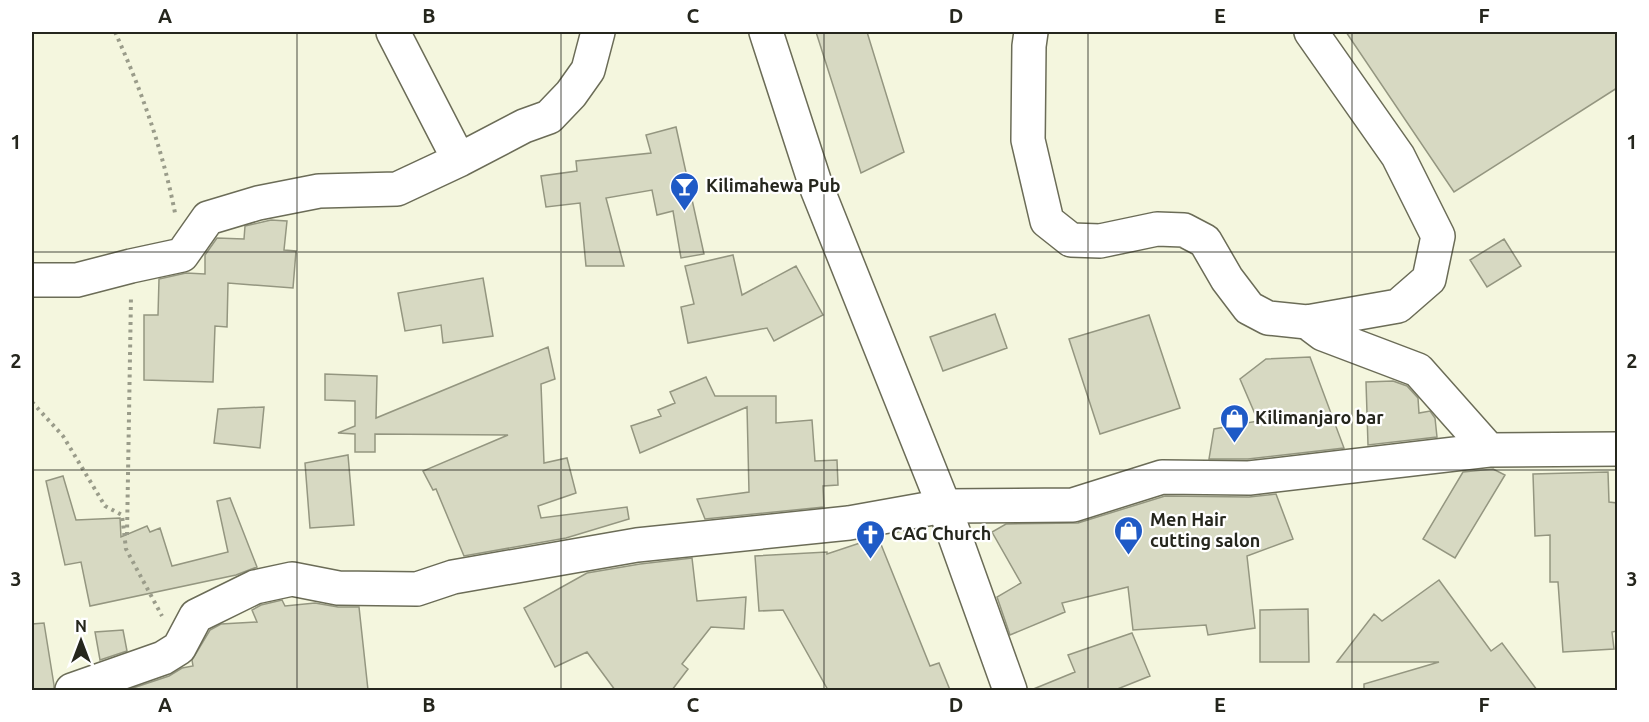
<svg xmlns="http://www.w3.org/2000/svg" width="1649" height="722" font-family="Ubuntu,sans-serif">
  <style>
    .building { fill: #d7d9c2; stroke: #949680; stroke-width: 1.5 }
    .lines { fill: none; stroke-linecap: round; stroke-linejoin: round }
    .minor-casing { stroke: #6b6c57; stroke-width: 36 }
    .primary-casing { stroke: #6b6c57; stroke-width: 36 }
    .path { stroke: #9a9c8a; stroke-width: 4; stroke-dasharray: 3 4.5; stroke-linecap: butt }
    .minor { stroke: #fff; stroke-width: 33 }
    .primary { stroke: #fff; stroke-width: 33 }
    .grid { fill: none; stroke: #25261d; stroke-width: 1.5; stroke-opacity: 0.55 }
    .labels { text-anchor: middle; stroke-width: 4.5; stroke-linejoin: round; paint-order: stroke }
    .poi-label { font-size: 18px; font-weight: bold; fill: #25261d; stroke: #fff; text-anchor: start }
    .neatline { fill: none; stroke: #25261d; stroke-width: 2 }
    .grid-label { font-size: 20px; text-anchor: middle; font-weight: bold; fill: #25261d }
  </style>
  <rect width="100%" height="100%" fill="#f4f6de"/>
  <path class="building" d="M 816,32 L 867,32 L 904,152 L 861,173 Z
    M 1346,32 L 1617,32 L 1617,88 L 1454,192 Z
    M 676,127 L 704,254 L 681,258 L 673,211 L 657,215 L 652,190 L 606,198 L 624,266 L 586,266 L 580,203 L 546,207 L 541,176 L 577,171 L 576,161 L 651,153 L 646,135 Z
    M 271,220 L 287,221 L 284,250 L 296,251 L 293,288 L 228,283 L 227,327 L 215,326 L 213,382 L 144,380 L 144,315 L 158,315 L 159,279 L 186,273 L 205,274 L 205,255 L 217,238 L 244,239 L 245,226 Z
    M 1504,239 L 1521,266 L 1487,287 L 1470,260 Z
    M 733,255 L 742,295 L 796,266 L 823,315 L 774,341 L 767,328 L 688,343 L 681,307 L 694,304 L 685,266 Z
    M 483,278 L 493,336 L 443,343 L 441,325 L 405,331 L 398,293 Z
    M 995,314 L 1007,348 L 943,371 L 930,337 Z
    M 1149,315 L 1180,408 L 1100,434 L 1069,339 Z
    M 548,347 L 555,379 L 541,384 L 544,463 L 567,458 L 576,493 L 538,506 L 541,518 L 627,507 L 629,519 L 566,538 L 464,556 L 436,489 L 433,490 L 423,471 L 508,435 L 375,434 L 375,452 L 355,452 L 355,434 L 338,433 L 355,426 L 355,401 L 325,400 L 325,374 L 377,376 L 376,418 Z
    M 1310,357 L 1344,448 L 1248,459 L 1209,459 L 1214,429 L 1258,421 L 1240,379 L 1266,359 Z
    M 706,377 L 715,396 L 776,396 L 776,423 L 812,420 L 815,461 L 837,460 L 838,485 L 823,486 L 824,507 L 705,519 L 697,499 L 749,492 L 747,407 L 640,453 L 631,426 L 661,416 L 658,410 L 675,403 L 670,392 Z
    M 1393,381 L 1407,386 L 1418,398 L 1419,413 L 1430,411 L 1435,418 L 1437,437 L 1368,445 L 1366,382 Z
    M 264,407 L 260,448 L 214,443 L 218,409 Z
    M 348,455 L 354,525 L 310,528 L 305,463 Z
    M 1493,469 L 1505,475 L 1455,558 L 1423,539 L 1463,472 Z
    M 1608,472 L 1609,502 L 1617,503 L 1617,631 L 1612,632 L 1614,649 L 1563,652 L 1558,582 L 1550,582 L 1550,535 L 1535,536 L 1533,474 Z
    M 63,476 L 76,520 L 120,518 L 121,537 L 147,526 L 150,532 L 160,528 L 172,566 L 228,552 L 217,501 L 230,498 L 257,567 L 236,575 L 90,606 L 81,562 L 65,565 L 46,481 Z
    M 1276,494 L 1293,539 L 1247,556 L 1255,628 L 1208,635 L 1206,625 L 1133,630 L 1128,587 L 1062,603 L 1065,612 L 1010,635 L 997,597 L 1021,583 L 992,532 L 1006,524 L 1078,523 L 1165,496 L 1249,497 Z
    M 878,537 L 930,666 L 939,663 L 950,690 L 828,690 L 783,610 L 759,611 L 755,556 L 827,552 L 827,554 Z
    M 692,558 L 697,601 L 746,597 L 744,629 L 711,627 L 682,664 L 688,669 L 672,690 L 615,690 L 587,652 L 555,667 L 524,608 L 587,573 L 640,564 Z
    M 1439,580 L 1491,651 L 1502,643 L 1537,690 L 1364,690 L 1364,684 L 1439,662 L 1337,662 L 1374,614 L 1382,621 Z
    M 282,600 L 285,606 L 315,603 L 338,607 L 359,607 L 368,690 L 127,690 L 169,676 L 182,668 L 193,666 L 192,660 L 210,630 L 221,624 L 257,622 L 252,610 L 261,605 Z
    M 1308,609 L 1309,662 L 1260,662 L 1260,610 Z
    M 44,623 L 54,685 L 54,690 L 32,690 L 32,624 Z
    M 123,630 L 127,651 L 100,660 L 95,632 Z
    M 1132,633 L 1150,676 L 1115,690 L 1031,690 L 1075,672 L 1068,655 Z"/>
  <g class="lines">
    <defs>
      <path id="minor" d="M 393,32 L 459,160
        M 1031,32 L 1029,46 L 1028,140 L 1047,221 L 1071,240 L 1100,241 L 1157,229 L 1184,230 L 1205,241 L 1227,279 L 1249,308 L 1268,318 L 1307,322 L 1323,334 L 1418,370 L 1489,450
        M 32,280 L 77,280 L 131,266 L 182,255 L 208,218 L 258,203 L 319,191 L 397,189 L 459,160 L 524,126 L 549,117 L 571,94 L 588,70 L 598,32
        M 1307,322 L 1398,306 L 1429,279 L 1438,236 L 1398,156 L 1311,32
        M 72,690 L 163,658 L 179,648 L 196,616 L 255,587 L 292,579 L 338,588 L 417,589 L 453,577 L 637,545 L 849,523 L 944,506 L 1073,505 L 1162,477 L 1249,478 L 1489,450 L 1618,449"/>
      <path id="primary" d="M 766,32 L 816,186 L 944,506 L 1010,690"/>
    </defs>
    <use href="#minor" class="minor-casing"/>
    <use href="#primary" class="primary-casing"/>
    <path class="path" d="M 115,32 C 141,89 163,151 175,213
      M 32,402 L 63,436 L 105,506 L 122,515 L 126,549 L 162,616
      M 127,535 L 131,296"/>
    <use href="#minor" class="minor"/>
    <use href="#primary" class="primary"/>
  </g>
  <path class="grid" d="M 297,32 L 297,690M 561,32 L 561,690M 824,32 L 824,690M 1088,32 L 1088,690M 1352,32 L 1352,690M 32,252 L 1618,252M 32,470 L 1618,470"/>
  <defs>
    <symbol id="bar-pin" viewBox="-11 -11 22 30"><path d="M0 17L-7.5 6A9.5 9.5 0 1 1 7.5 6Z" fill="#1f5ac6" stroke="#fff"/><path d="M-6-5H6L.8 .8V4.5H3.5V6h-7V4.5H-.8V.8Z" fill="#fff"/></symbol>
    <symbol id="shop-pin" viewBox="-11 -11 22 30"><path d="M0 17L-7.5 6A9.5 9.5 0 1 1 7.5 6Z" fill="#1f5ac6" stroke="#fff"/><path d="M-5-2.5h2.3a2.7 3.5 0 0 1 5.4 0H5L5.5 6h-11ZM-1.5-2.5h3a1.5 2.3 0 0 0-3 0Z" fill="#fff"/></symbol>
    <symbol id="church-pin" viewBox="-11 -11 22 30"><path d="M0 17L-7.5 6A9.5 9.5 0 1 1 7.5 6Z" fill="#1f5ac6" stroke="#fff"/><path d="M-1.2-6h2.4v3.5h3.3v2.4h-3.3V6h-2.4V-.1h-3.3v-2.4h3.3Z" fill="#fff"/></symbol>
  </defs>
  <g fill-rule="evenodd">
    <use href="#bar-pin" x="668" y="170" width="33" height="45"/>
    <use href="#shop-pin" x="1218" y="402" width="33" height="45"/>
    <use href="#shop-pin" x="1112" y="514" width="33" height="45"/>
    <use href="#church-pin" x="854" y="518" width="33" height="45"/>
  </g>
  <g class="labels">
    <g class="poi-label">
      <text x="706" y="192">Kilimahewa Pub</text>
      <text x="1255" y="424">Kilimanjaro bar</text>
      <text x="1150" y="526">Men Hair<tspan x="1150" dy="21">cutting salon</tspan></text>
      <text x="891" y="540">CAG Church</text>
    </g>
  </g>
  <rect width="1649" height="722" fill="none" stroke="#ffffff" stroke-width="66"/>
  <g transform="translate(81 641)" stroke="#ffffff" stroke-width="4.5" paint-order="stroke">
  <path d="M0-4.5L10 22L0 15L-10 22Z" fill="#25261d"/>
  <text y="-9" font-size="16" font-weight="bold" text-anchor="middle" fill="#25261d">N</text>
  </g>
  <rect x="33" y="33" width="1583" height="656" class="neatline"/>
  <g class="grid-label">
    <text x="165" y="23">A</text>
    <text x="429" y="23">B</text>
    <text x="693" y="23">C</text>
    <text x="956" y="23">D</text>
    <text x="1220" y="23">E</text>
    <text x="1484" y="23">F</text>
    <text x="16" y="149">1</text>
    <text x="1632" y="149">1</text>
    <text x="16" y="368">2</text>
    <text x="1632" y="368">2</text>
    <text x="16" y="586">3</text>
    <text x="1632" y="586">3</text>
    <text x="165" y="712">A</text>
    <text x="429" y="712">B</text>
    <text x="693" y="712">C</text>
    <text x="956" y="712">D</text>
    <text x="1220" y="712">E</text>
    <text x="1484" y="712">F</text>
  </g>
</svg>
